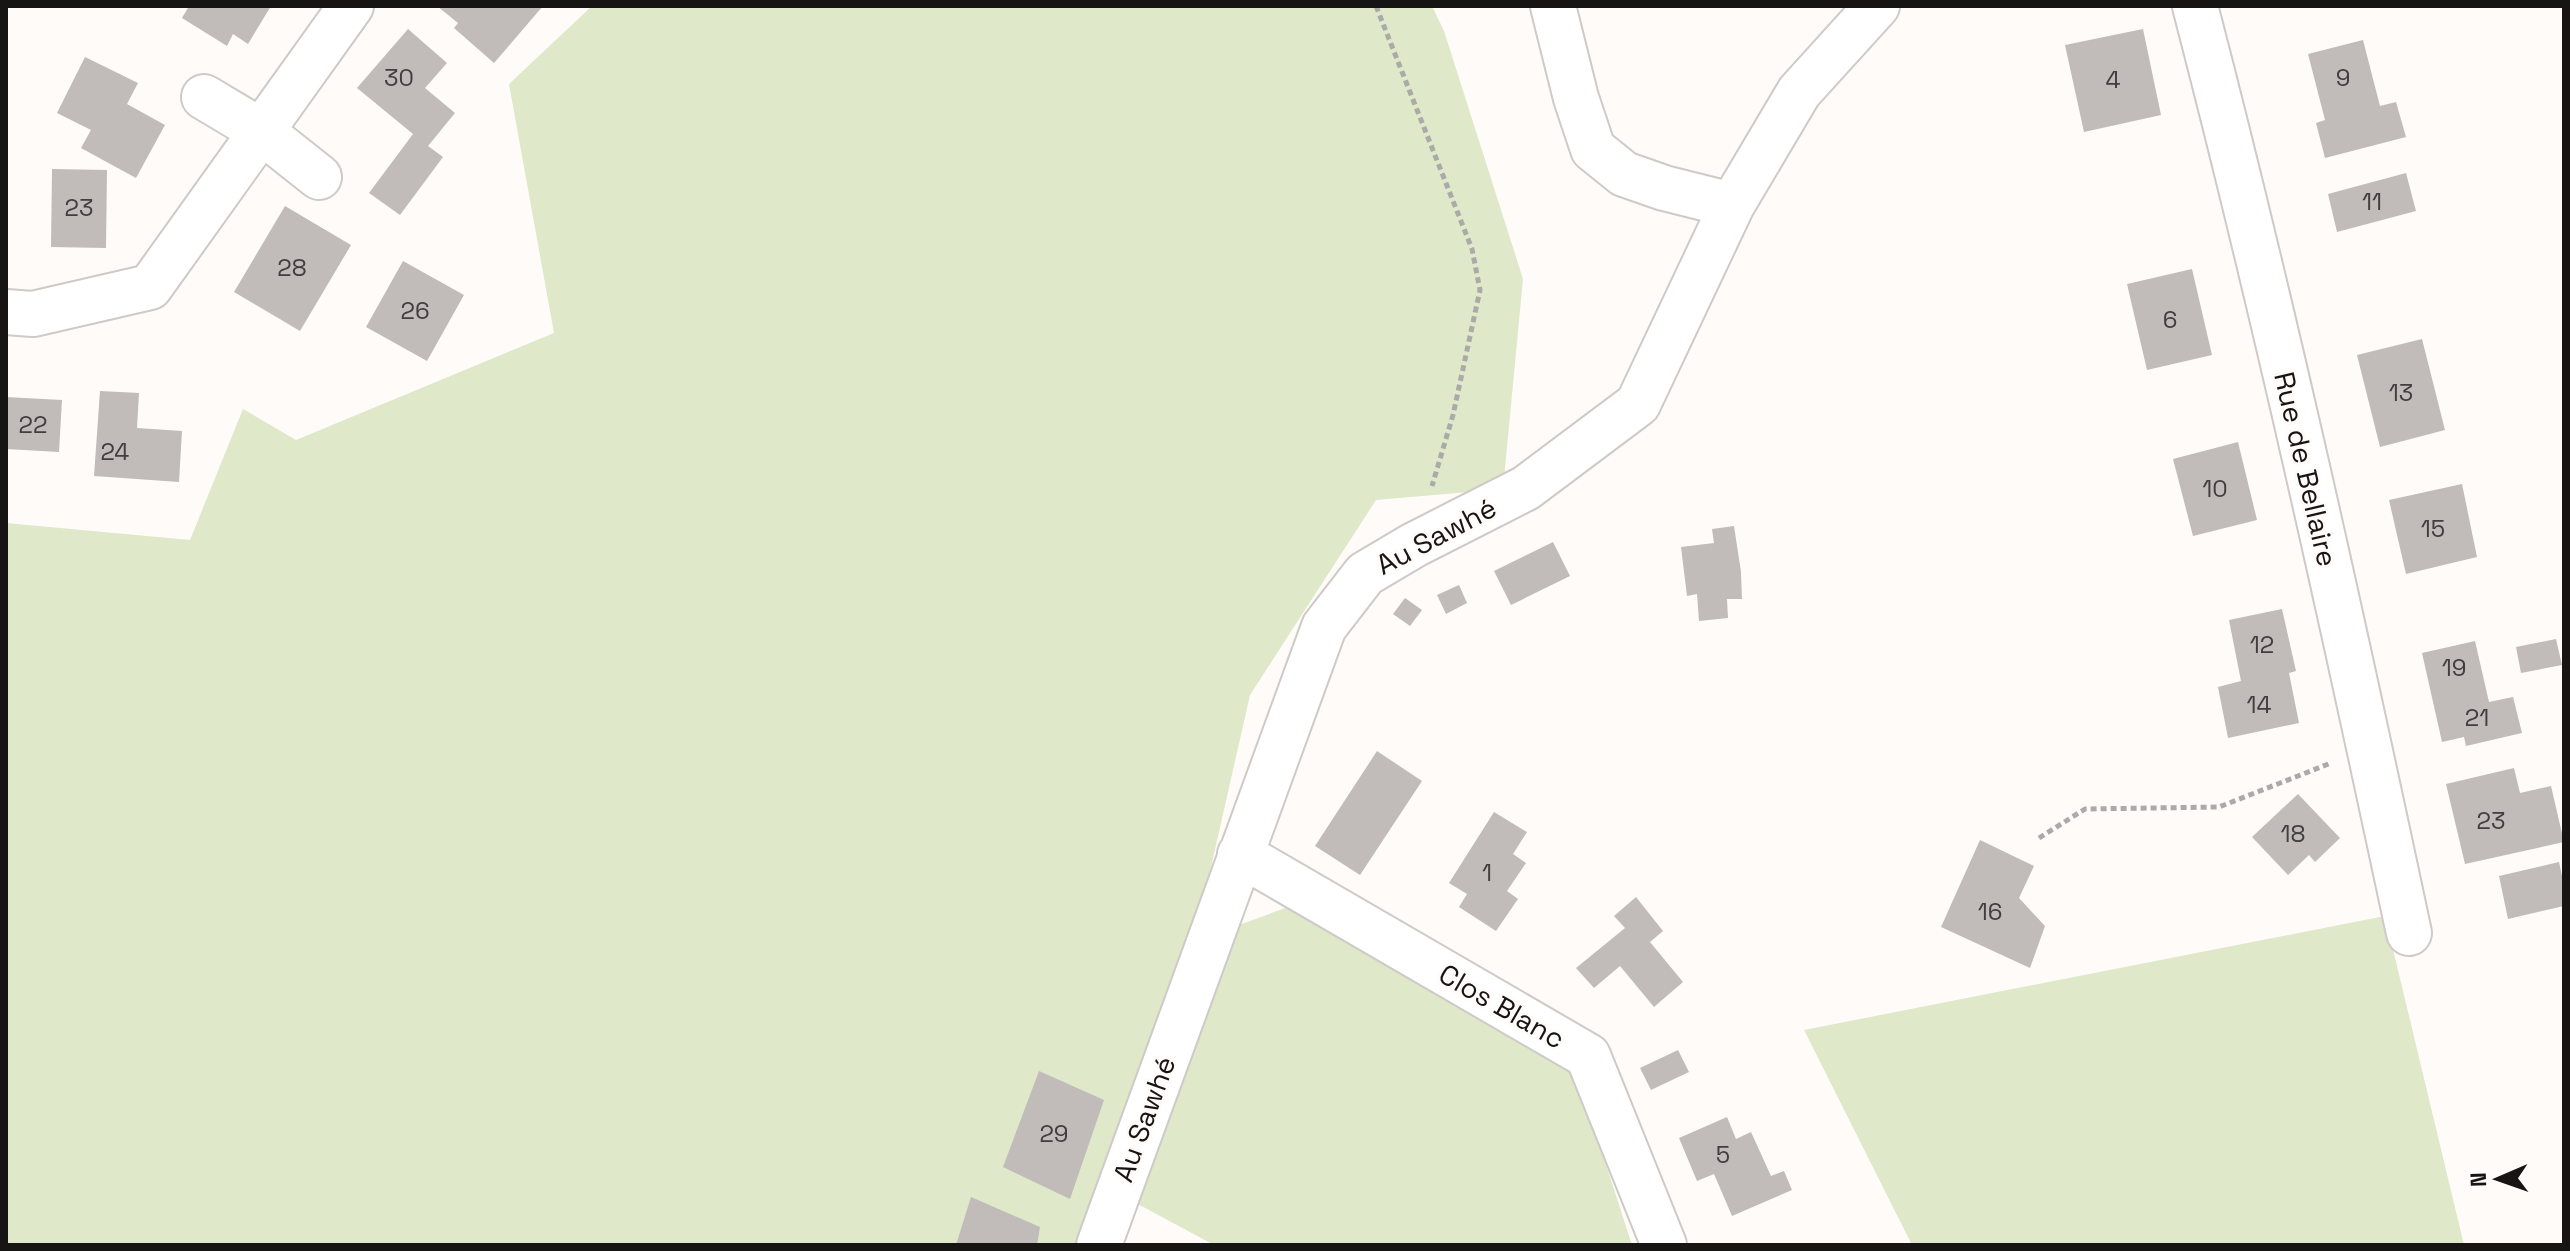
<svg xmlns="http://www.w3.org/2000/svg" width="2570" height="1251" font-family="'Space Grotesk',sans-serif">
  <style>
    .green { fill: #dfe8c8 }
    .building { fill: #c1bbb9 }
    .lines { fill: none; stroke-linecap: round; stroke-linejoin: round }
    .minor-casing { stroke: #cfc9c7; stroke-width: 48 }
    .path { stroke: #acaaa8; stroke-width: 5; stroke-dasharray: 6 4; stroke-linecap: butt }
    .minor { stroke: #fff; stroke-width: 44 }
    .labels { text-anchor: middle; stroke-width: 6; stroke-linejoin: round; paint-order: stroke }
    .number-label { font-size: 24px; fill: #423e3d }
    .street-label { font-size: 28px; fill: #171514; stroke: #fefbf9 }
  </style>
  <rect width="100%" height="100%" fill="#fefbf9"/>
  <path class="green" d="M 592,6 L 1432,6 L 1444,31 L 1523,279 L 1503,489 L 1376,500 L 1250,695 L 1202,907 L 1090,1245 L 6,1245 L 6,523 L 190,540 L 243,409 L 296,440 L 554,333 L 509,84 Z
    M 1288,907 L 1404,963 L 1578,1078 L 1632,1245 L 1214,1245 L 1136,1203 L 1239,925 Z
    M 2385,916 L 2464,1245 L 1912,1245 L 1804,1030 Z"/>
  <path class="building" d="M 189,6 L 271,6 L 248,44 L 233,34 L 227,46 L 182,18 Z
    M 437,6 L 543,6 L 494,63 L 454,28 L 458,23 Z
    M 408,29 L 447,63 L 425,88 L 455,113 L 428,146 L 443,157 L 400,215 L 369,193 L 413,134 L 357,88 Z
    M 2143,29 L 2161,115 L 2084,132 L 2065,45 Z
    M 2363,40 L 2380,106 L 2396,102 L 2406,137 L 2325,158 L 2316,123 L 2325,120 L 2308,54 Z
    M 85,57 L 138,83 L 127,104 L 165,125 L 136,178 L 81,148 L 91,130 L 57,113 Z
    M 52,169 L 107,170 L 106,248 L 51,247 Z
    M 2406,173 L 2416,211 L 2337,232 L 2328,194 Z
    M 285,206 L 351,245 L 300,331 L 234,292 Z
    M 403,261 L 464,295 L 427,361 L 366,327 Z
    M 2192,269 L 2212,355 L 2147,370 L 2127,284 Z
    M 2422,339 L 2445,430 L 2380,447 L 2357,355 Z
    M 100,391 L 139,393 L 137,428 L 182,431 L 179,482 L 94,476 Z
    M 6,397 L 62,400 L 59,452 L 6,449 Z
    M 2238,442 L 2257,520 L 2193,536 L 2173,459 Z
    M 2462,484 L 2477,557 L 2406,574 L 2389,500 Z
    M 1734,526 L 1741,572 L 1742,599 L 1727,599 L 1728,618 L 1699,621 L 1697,594 L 1687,596 L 1681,547 L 1714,543 L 1712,529 Z
    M 1553,542 L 1570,576 L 1511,605 L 1494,571 Z
    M 1459,585 L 1467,603 L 1446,614 L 1437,595 Z
    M 1405,598 L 1422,610 L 1410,626 L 1393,614 Z
    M 2282,609 L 2296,671 L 2289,673 L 2299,723 L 2228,738 L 2218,687 L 2241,681 L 2229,620 Z
    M 2556,639 L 2562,665 L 2521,673 L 2516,647 Z
    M 2475,641 L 2489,702 L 2513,697 L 2522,733 L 2466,746 L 2464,737 L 2442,742 L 2422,653 Z
    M 1377,751 L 1422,781 L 1360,875 L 1315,846 Z
    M 2514,768 L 2520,793 L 2551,786 L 2564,842 L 2465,864 L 2446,784 Z
    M 2298,794 L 2340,838 L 2315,862 L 2309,855 L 2288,875 L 2252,837 Z
    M 1494,812 L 1527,832 L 1513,854 L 1526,863 L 1507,891 L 1518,899 L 1496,931 L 1459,907 L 1467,894 L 1449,883 Z
    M 1980,840 L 2034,866 L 2019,898 L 2045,926 L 2030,968 L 1941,927 Z
    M 2559,862 L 2564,885 L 2564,906 L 2508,919 L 2499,876 Z
    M 1636,897 L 1663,931 L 1650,942 L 1683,982 L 1654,1007 L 1620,966 L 1594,988 L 1576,968 L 1625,928 L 1614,916 Z
    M 1678,1050 L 1689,1072 L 1651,1090 L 1640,1068 Z
    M 1039,1071 L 1104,1100 L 1070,1199 L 1003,1167 Z
    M 1727,1117 L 1736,1139 L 1751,1132 L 1771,1176 L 1784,1171 L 1792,1190 L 1732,1216 L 1714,1174 L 1697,1181 L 1679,1138 Z
    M 971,1197 L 1040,1227 L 1037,1245 L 956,1245 Z"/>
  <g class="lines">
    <defs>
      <path id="minor" d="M 1553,6 L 1576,98 L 1593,149 L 1624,174 L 1664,188 L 1732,205
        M 2195,6 C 2275,313 2343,623 2409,933
        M 204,97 L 261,131 L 319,177
        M 6,312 L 33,314 L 150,287 L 351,6
        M 1240,854 L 1588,1056 L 1664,1245
        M 1099,1245 L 1324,627 L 1365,574 L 1414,545 L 1526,488 L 1638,404 L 1732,205 L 1799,92 L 1877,6"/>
    </defs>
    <use href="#minor" class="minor-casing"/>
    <path class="path" d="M 1376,6 L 1472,249 L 1480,290 L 1453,415 L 1432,486
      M 2039,838 L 2085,809 L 2219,807 L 2331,763"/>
    <use href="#minor" class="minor"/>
  </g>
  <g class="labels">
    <g class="number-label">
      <text x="399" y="86">30</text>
      <text x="2343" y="86">9</text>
      <text x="2113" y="88">4</text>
      <text x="2372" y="210">11</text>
      <text x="79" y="216">23</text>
      <text x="292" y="276">28</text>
      <text x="415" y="319">26</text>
      <text x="2170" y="328">6</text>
      <text x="2401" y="401">13</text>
      <text x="33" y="433">22</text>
      <text x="115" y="460">24</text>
      <text x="2215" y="497">10</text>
      <text x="2433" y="537">15</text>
      <text x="2262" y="653">12</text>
      <text x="2454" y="676">19</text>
      <text x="2259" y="713">14</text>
      <text x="2477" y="726">21</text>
      <text x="2491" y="829">23</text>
      <text x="2293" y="842">18</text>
      <text x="1487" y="881">1</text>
      <text x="1990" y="920">16</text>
      <text x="1054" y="1142">29</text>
      <text x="1723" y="1163">5</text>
    </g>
    <g class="street-label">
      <text transform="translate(2306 469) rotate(77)" y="10">Rue de Bellaire</text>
      <text transform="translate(1436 536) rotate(-28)" y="10">Au Sawhé</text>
      <text transform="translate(1502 1006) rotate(30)" y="10">Clos Blanc</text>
      <text transform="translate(1144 1119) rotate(-70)" y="10">Au Sawhé</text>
    </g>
  </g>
  <rect width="2570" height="1251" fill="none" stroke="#171514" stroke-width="16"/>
  <g transform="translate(2498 1179) rotate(268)" stroke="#fefbf9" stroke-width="6" paint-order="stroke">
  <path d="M0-6L14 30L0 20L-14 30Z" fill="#171514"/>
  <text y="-12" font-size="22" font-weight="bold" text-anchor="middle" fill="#171514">N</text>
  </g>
</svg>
